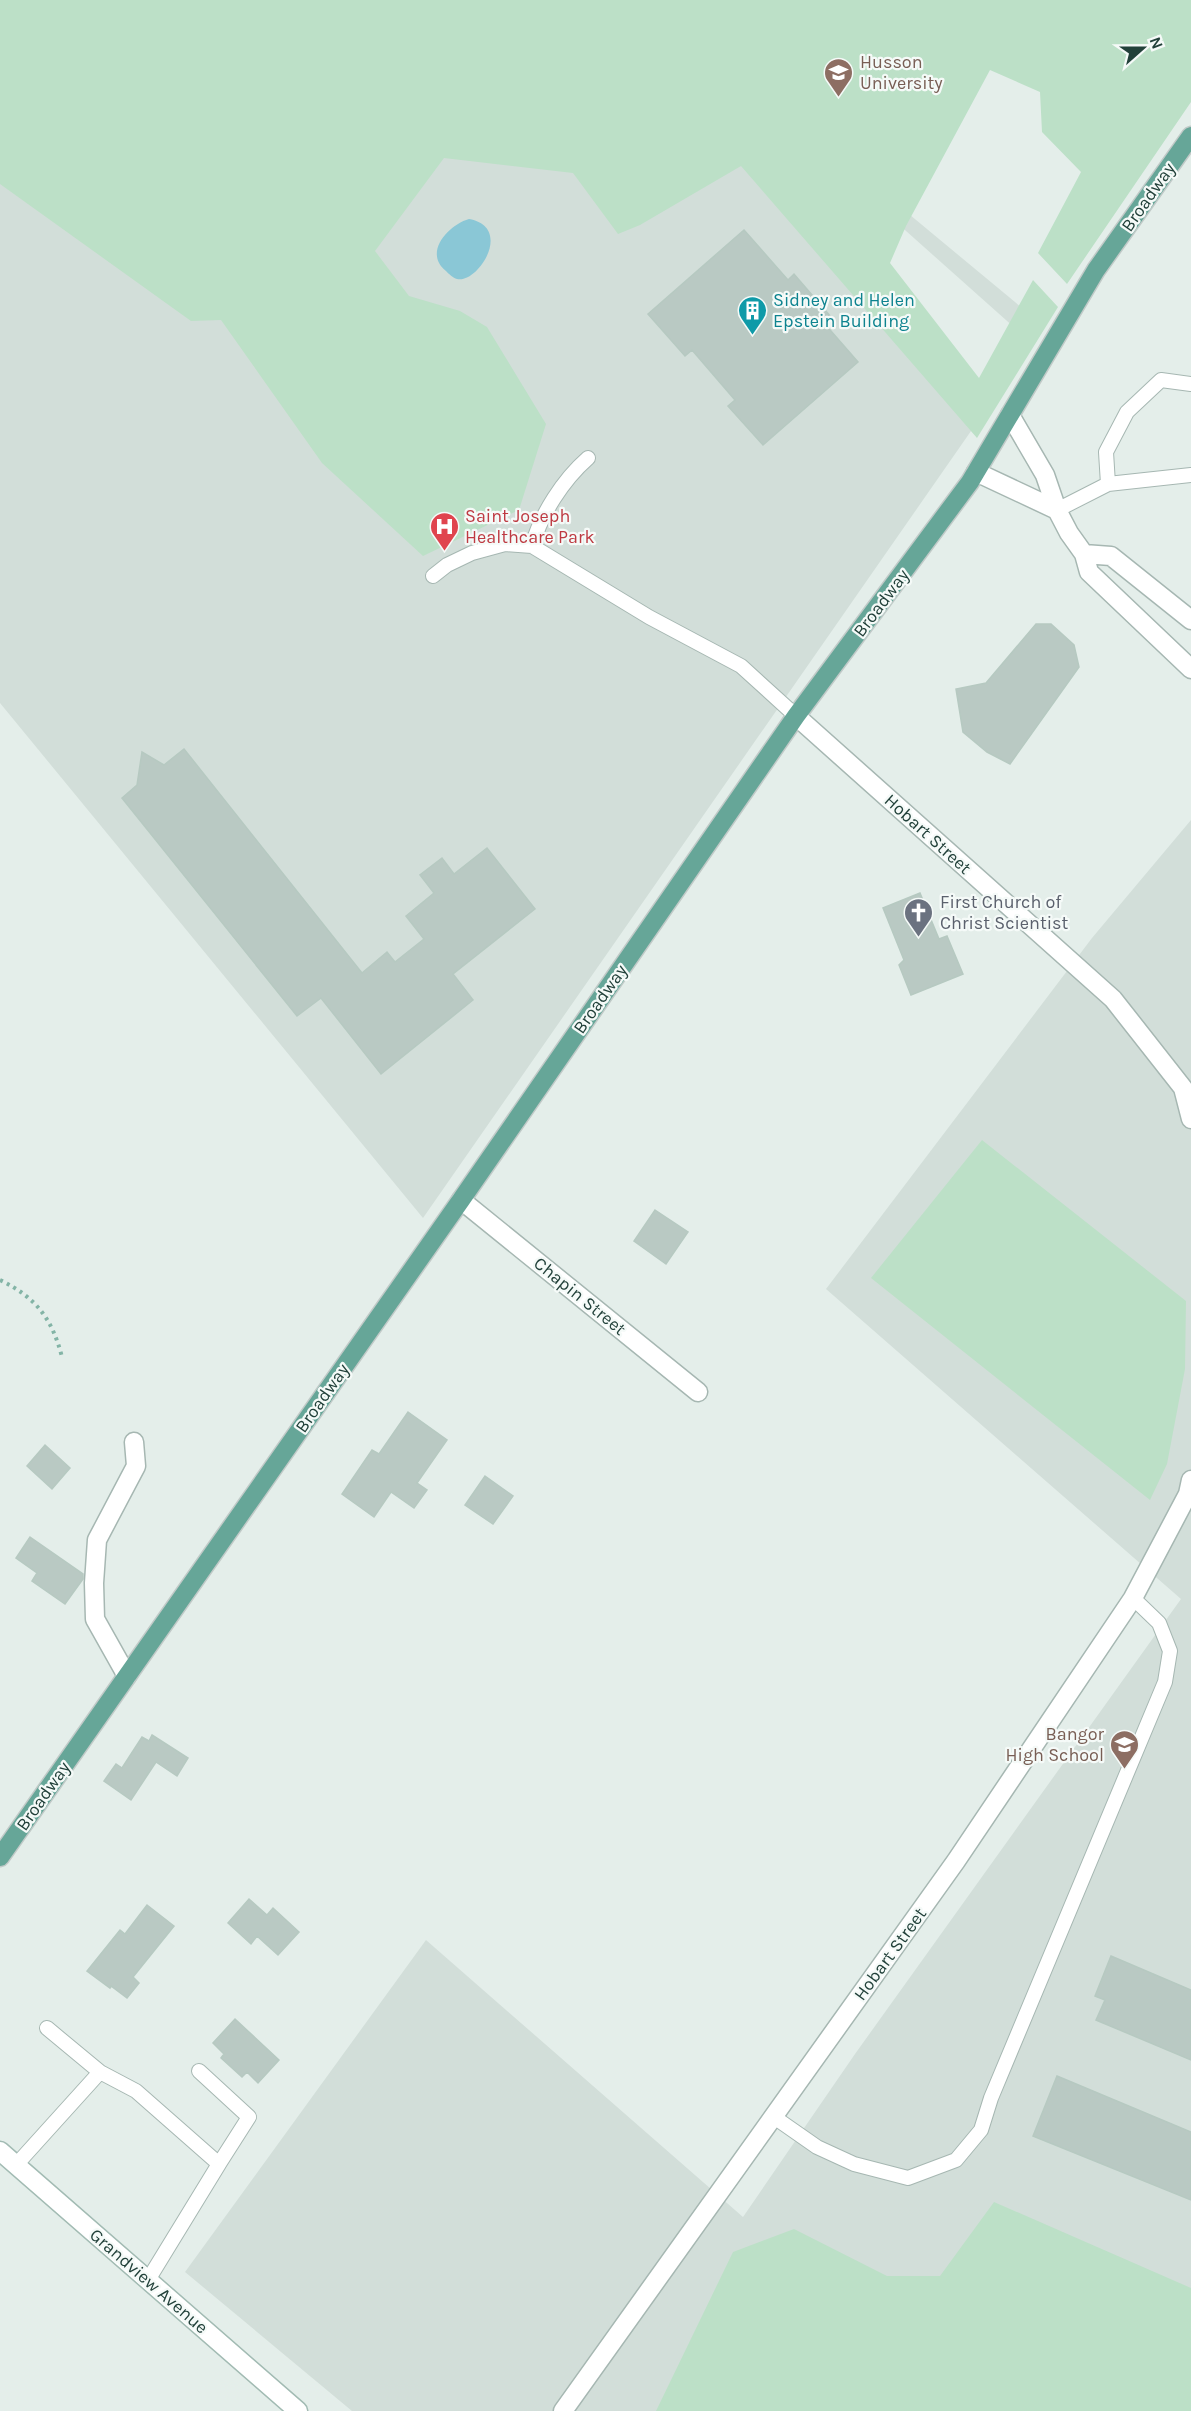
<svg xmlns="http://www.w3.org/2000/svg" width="1191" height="2411" font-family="Karla,sans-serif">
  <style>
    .built { fill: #d2ded9 }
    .green { fill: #bce0c7 }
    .water { fill: #8ac7d6 }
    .building { fill: #b9c9c3; stroke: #b6c9c1; stroke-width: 1.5 }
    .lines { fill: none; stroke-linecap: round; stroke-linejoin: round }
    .lane-casing { stroke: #a6b7b2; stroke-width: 16 }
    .street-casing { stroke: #a6b7b2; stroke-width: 21 }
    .secondary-casing { stroke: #a2bbb3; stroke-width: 21 }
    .primary-casing { stroke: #c1cac8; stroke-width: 21 }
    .path { stroke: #83b4a6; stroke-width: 4; stroke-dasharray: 3 4.5; stroke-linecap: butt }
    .lane { stroke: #fff; stroke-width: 14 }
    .street { stroke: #fff; stroke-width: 18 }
    .secondary { stroke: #fff; stroke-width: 18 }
    .primary { stroke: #66a698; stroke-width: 18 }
    .labels { text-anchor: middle; stroke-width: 4.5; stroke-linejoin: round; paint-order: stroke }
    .education-label { font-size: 18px; fill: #785e54; stroke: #f5faf8; text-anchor: start }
    .street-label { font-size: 18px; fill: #22413a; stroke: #f5faf8 }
    .culture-label { font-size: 18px; fill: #0d838f; stroke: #f5faf8; text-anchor: start }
    .health-label { font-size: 18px; fill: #be3a42; stroke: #f5faf8; text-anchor: start }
    .worship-label { font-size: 18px; fill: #5b616d; stroke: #f5faf8; text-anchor: start }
  </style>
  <rect width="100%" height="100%" fill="#e4eeea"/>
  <path class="built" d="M 0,0 L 886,195 L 1045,327 L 1034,345 L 878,206 L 852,243 L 994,398 L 423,1218 L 0,703 Z
    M 1191,820 L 1191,2411 L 352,2411 L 185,2272 L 426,1940 L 743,2217 L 855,2054 L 1181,1599 L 826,1289 L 1092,938 Z"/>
  <path class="green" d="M 0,0 L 1191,0 L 1191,102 L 1067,284 L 1038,253 L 1081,172 L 1042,132 L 1040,92 L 990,70 L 906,226 L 890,263 L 979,378 L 1033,280 L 1058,307 L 977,438 L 741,166 L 640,225 L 618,234 L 573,173 L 444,158 L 375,251 L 409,296 L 460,311 L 487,327 L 546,424 L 519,510 L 423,556 L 322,463 L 221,320 L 191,321 L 0,184 Z
    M 982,1140 L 1186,1301 L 1185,1369 L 1167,1464 L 1150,1500 L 871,1278 Z
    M 994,2202 L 1191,2288 L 1191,2411 L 656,2411 L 733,2252 L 794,2229 L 887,2276 L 940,2276 Z"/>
  <path class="water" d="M 469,219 C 514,227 478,284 457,279 C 453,278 449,274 446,271 C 423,253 448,225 469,219 Z"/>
  <path class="building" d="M 744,230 L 788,280 L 794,274 L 831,317 L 824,323 L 858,362 L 763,445 L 728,406 L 735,400 L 692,350 L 685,356 L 648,314 Z
    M 1036,624 L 1051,624 L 1074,645 L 1079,667 L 1010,764 L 987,752 L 963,732 L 956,689 L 986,683 Z
    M 184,749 L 362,973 L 387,952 L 395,962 L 424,939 L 406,916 L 434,893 L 420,875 L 442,858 L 454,874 L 487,848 L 535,909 L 453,974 L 473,1000 L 381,1074 L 321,998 L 297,1016 L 122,798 L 137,785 L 142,752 L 164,765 Z
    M 920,893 L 939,939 L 947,936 L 963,974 L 911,995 L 899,965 L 904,960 L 883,908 Z
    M 655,1210 L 688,1232 L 666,1264 L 634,1241 Z
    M 408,1412 L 447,1440 L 417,1483 L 427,1490 L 414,1508 L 391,1492 L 374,1517 L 342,1494 L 372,1450 L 379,1454 Z
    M 45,1445 L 70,1468 L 52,1489 L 27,1466 Z
    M 485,1476 L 513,1496 L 493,1524 L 465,1505 Z
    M 30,1537 L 83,1574 L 83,1579 L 65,1604 L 32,1581 L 37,1573 L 16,1558 Z
    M 152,1735 L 188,1758 L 177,1776 L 156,1762 L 131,1800 L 104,1781 L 116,1764 L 122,1768 L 142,1737 L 149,1741 Z
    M 249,1899 L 267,1915 L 273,1908 L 299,1932 L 278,1955 L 257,1936 L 251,1944 L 228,1923 Z
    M 147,1905 L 174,1926 L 133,1977 L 139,1983 L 127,1998 L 111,1986 L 110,1988 L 87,1971 L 120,1930 L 125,1934 Z
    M 1111,1956 L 1191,1990 L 1191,2060 L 1096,2020 L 1105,2000 L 1095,1996 Z
    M 235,2019 L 279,2060 L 258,2083 L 247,2072 L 242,2077 L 221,2058 L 224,2054 L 213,2043 Z
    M 1057,2076 L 1191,2132 L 1191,2200 L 1033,2136 Z"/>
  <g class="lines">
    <defs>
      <path id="lane" d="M 1108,484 L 1106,452 L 1127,412 L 1161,380 L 1191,384
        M 1057,510 L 1108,484 L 1191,475
        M 532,546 C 541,514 563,480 588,458
        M 433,576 L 447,565 L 472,553 L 505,544 L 532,546 L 649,617 L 741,666 L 796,716
        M 199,2071 L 249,2117 L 219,2164
        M 100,2072 L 136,2091 L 219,2164 L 148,2280
        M 774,2117 L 817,2147 L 854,2164 L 908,2178 L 956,2160 L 981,2130 L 991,2098 L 1165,1682 L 1170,1651 L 1159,1623 L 1133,1598
        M 16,2165 L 100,2072 L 47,2028"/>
      <path id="street" d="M 1010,415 L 1045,475 L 1057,510 L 1069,533 L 1084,554 L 1089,572 L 1191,669
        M 976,472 L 1057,510
        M 1084,554 L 1111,556 L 1191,620
        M 796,716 L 1113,999 L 1183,1088 L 1191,1119
        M 461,1200 L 698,1392
        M 127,1676 L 95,1619 L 94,1583 L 97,1540 L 136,1466 L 134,1442
        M 563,2411 L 956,1861 L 1133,1598 L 1188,1494 L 1191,1480"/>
      <path id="secondary" d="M 0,2151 L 298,2411"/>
      <path id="primary" d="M 0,1857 L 461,1200 L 796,716 L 970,482 L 1096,270 L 1191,136"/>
    </defs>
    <use href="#lane" class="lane-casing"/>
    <use href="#street" class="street-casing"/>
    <use href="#secondary" class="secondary-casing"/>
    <use href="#primary" class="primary-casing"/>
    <path class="path" d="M 0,1280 C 37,1298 52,1319 62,1357"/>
    <use href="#lane" class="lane"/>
    <use href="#street" class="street"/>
    <use href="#secondary" class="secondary"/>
    <use href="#primary" class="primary"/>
  </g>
  <defs>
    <symbol id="university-pin" viewBox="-11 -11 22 30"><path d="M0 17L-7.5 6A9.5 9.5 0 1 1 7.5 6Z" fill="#8d6e63" stroke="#f5faf8"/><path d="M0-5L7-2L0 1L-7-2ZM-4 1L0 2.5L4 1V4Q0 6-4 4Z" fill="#fff"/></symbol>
    <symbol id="building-pin" viewBox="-11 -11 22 30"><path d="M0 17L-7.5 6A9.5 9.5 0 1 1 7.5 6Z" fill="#0f9aa8" stroke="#f5faf8"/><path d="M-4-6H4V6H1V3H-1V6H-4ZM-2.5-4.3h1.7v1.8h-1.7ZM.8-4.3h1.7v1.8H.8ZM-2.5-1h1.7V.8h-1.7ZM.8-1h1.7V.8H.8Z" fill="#fff"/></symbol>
    <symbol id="hospital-pin" viewBox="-11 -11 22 30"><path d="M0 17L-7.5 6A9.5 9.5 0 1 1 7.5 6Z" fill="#e0444e" stroke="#f5faf8"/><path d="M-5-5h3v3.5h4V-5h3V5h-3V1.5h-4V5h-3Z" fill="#fff"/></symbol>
    <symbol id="church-pin" viewBox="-11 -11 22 30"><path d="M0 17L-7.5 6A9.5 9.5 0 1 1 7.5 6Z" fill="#6b7280" stroke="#f5faf8"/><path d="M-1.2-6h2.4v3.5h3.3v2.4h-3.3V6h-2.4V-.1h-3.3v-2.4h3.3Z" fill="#fff"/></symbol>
    <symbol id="school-pin" viewBox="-11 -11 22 30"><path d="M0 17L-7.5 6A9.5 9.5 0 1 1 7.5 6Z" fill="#8d6e63" stroke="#f5faf8"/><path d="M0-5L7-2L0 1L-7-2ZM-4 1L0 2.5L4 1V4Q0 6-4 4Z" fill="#fff"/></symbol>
  </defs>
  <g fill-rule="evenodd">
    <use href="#university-pin" x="822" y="56" width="33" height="45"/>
    <use href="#building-pin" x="736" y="294" width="33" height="45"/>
    <use href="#hospital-pin" x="428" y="510" width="33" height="45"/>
    <use href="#church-pin" x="902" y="896" width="33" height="45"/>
    <use href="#school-pin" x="1108" y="1728" width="33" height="45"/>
  </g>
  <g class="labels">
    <g class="education-label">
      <text x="860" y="68">Husson<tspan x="860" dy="21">University</tspan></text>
      <text x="1104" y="1740" text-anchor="end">Bangor<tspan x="1104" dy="21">High School</tspan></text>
    </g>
    <g class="street-label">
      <text transform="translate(1148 197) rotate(-55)" y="6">Broadway</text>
      <text transform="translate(881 603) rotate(-53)" y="6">Broadway</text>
      <text transform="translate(928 834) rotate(42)" y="6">Hobart Street</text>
      <text transform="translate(600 999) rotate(-55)" y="6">Broadway</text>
      <text transform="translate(580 1296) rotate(39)" y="6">Chapin Street</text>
      <text transform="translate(322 1398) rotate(-55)" y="6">Broadway</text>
      <text transform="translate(43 1796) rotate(-55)" y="6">Broadway</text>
      <text transform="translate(890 1954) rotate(-54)" y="6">Hobart Street</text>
      <text transform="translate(149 2281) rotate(41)" y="6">Grandview Avenue</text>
    </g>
    <g class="culture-label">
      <text x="773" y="306">Sidney and Helen<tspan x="773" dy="21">Epstein Building</tspan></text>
    </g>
    <g class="health-label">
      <text x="465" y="522">Saint Joseph<tspan x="465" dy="21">Healthcare Park</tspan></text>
    </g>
    <g class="worship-label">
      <text x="940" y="908">First Church of<tspan x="940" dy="21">Christ Scientist</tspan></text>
    </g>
  </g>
  <g transform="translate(1143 48) rotate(69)" stroke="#f5faf8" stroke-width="4.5" paint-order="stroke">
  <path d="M0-4.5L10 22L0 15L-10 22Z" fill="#22413a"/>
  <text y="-9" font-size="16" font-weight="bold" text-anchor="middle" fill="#22413a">N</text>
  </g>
</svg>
